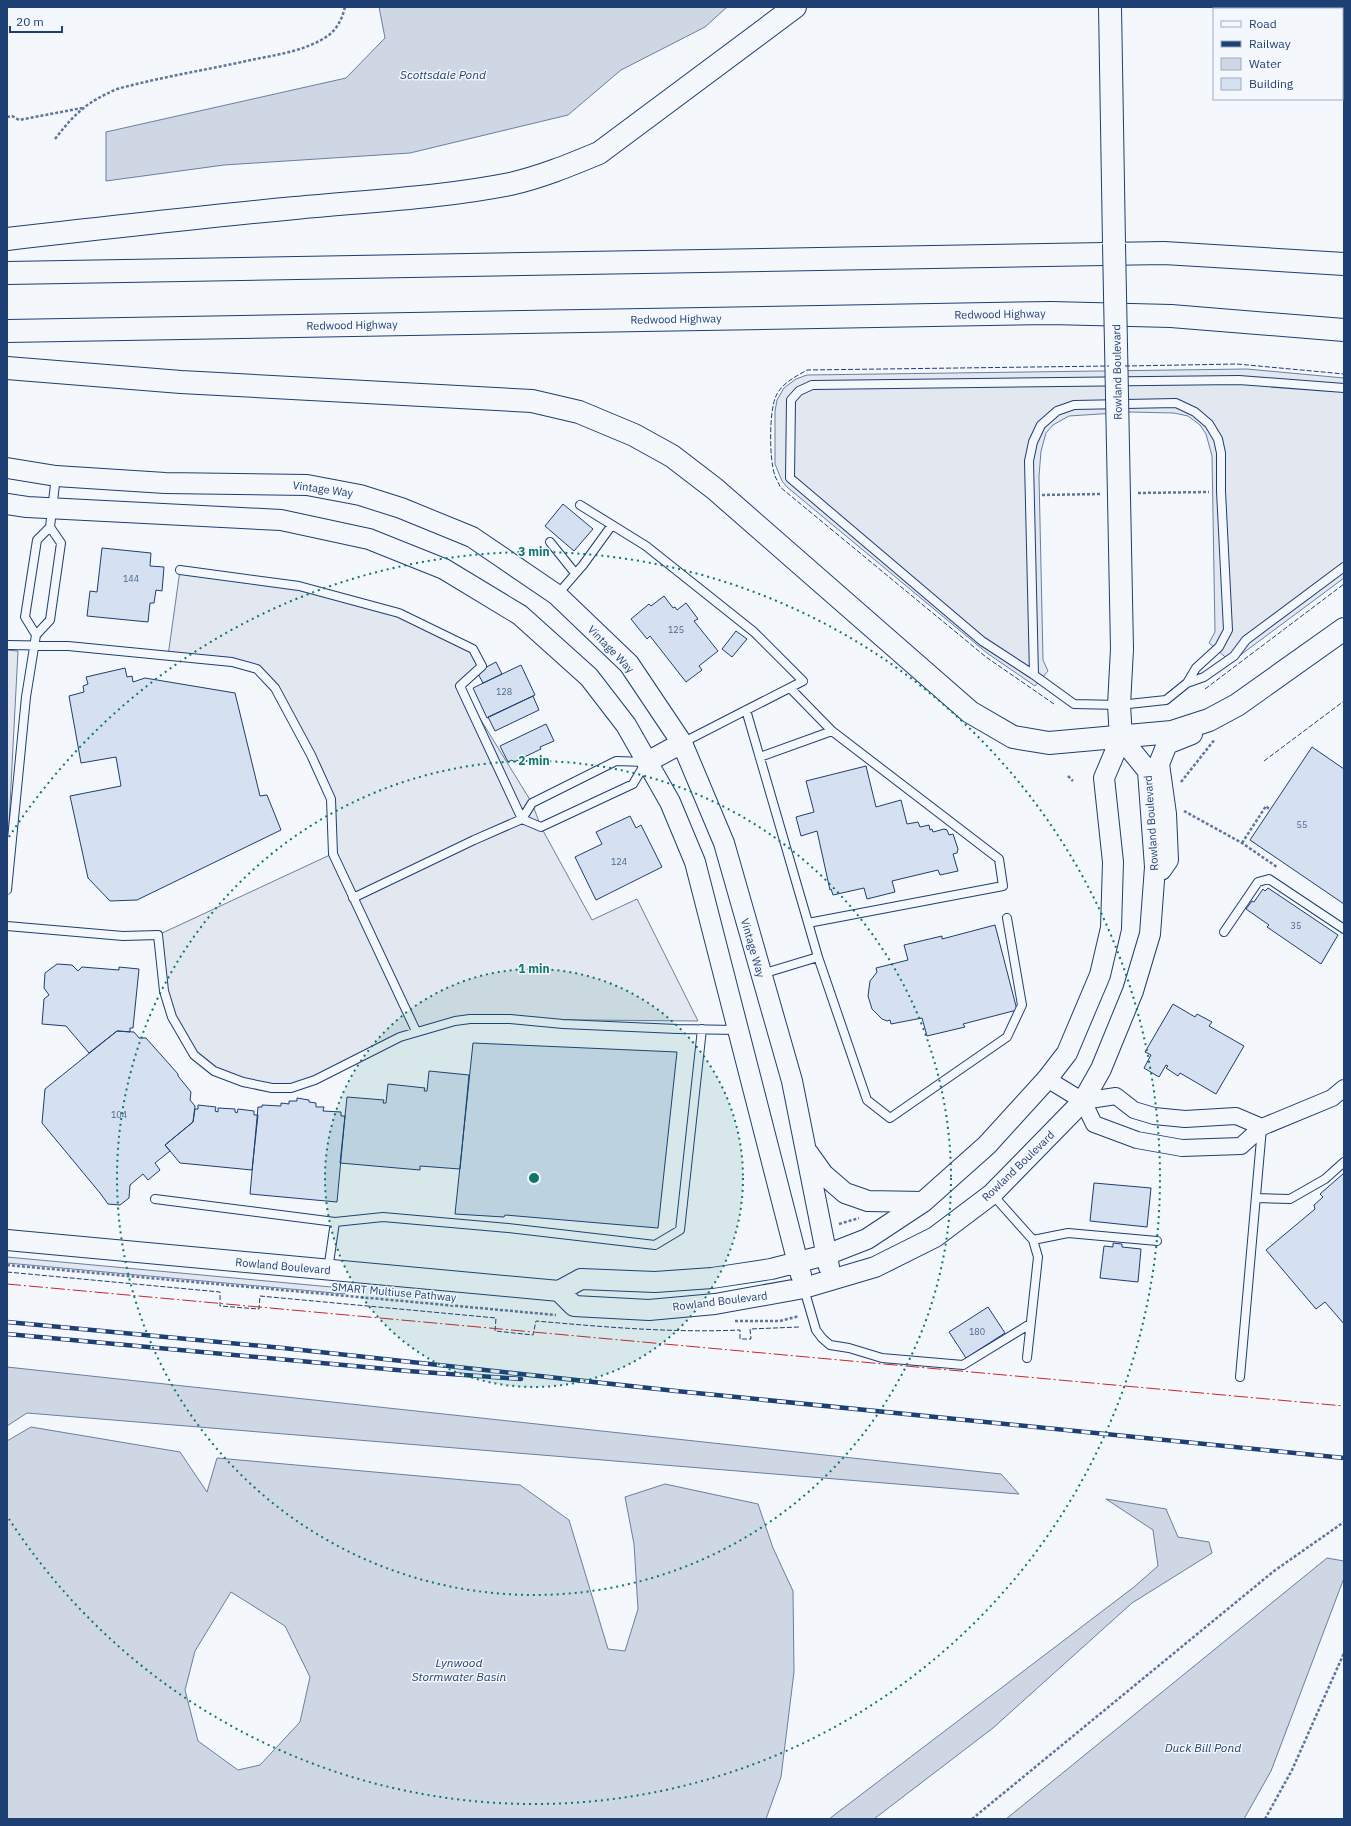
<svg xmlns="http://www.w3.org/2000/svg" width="1351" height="1826" font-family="'IBM Plex Sans',sans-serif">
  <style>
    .parking { fill: #e3e8f0; stroke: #687fa3 }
    .water { fill: #cfd7e4; stroke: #687fa3; fill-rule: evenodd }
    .building { fill: #d5e0f0; stroke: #1d3f73 }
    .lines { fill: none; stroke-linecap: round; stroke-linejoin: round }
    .service-casing { stroke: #1d3f73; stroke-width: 10 }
    .minor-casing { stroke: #1d3f73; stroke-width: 18 }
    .tertiary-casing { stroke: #1d3f73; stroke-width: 22 }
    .secondary-casing { stroke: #1d3f73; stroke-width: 24 }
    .motorway-casing { stroke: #1d3f73; stroke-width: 24 }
    .path { stroke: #5e769c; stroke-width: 2.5; stroke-dasharray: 3 2; stroke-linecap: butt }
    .service { stroke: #f4f7fb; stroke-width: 8 }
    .minor { stroke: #f4f7fb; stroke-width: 16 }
    .tertiary { stroke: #f4f7fb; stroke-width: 20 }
    .secondary { stroke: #f4f7fb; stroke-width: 22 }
    .motorway { stroke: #f4f7fb; stroke-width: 22 }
    .rail-casing { stroke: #1d3f73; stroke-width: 4.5 }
    .rail { stroke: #f4f7fb; stroke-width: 3; stroke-dasharray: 9; stroke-linecap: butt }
    .secondary-bridge-casing { stroke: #1d3f73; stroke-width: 24; stroke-linecap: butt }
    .secondary-bridge { stroke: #f4f7fb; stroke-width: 22 }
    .fence { stroke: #1d3f73; stroke-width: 1; stroke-dasharray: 5 2; stroke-linecap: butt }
    .power { stroke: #c62828; stroke-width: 1; stroke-dasharray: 14 3 2 3; stroke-linecap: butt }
    .ring { fill: none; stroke: #0f766e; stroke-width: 2; stroke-dasharray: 2 4 }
    .labels { text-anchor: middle; stroke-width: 3; stroke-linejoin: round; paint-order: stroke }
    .number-label { font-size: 9px; fill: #4b6792 }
    .street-label { font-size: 11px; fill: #1d3f73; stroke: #f4f7fb }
    .water-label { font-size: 12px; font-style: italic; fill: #1d3f73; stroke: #f4f7fb }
    .centre { fill: #0f766e; stroke: #f4f7fb; stroke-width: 2 }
    .ring-label { font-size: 12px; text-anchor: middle; font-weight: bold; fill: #0f766e; stroke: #f4f7fb; stroke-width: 3; stroke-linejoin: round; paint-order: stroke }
  </style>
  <rect width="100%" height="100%" fill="#f4f7fb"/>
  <path class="parking" d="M 1247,369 L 1344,378 L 1344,578 L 1231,662 L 1209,643 L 1215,632 L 1212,456 L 1206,434 L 1200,425 L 1188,416 L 1174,413 L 1130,412 L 1069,416 L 1053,425 L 1046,433 L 1041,451 L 1039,476 L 1043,660 L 1048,671 L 1035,686 L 987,653 L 787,487 L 782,481 L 775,464 L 775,411 L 777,400 L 784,388 L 796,379 L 807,375 Z
    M 180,570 L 276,583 L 377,607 L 473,649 L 482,666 L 460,686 L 532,803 L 541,827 L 592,920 L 637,899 L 698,1021 L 470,1019 L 416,1031 L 291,1088 L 243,1082 L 214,1071 L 194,1055 L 172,1017 L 158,935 L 332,854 L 331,799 L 285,709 L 257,669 L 168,656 Z
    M 7,650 L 18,651 L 7,862 Z
    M 7,1257 L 342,1288 L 345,1294 L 7,1263 Z"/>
  <path class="water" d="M 379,7 L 727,7 L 705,27 L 621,70 L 568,115 L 410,153 L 224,165 L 106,181 L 106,132 L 346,78 L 385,38 Z
    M 7,1367 L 1001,1474 L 1019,1494 L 27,1413 L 7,1426 Z
    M 31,1427 L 180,1452 L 207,1492 L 217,1458 L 520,1485 L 569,1520 L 608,1649 L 625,1651 L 638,1609 L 634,1544 L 625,1497 L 665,1484 L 758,1504 L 773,1548 L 793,1591 L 794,1672 L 781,1777 L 766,1819 L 7,1819 L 7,1441 ZM 231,1592 L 285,1626 L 310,1677 L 300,1722 L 260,1765 L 238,1770 L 198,1741 L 185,1690 L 195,1651 Z
    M 1106,1499 L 1166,1509 L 1178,1537 L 1209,1542 L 1212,1553 L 1132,1603 L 993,1728 L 874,1819 L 829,1819 L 1134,1587 L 1158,1566 L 1153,1530 Z
    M 1327,1558 L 1344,1561 L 1344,1578 L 1271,1771 L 1244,1819 L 1006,1819 Z"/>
  <path class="building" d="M 563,504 L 593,529 L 574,551 L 545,526 Z
    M 102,548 L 151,553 L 150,566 L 164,567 L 162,591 L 156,590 L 154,603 L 150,603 L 148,622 L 87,616 L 90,591 L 97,592 Z
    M 664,596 L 673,608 L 675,607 L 677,610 L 686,603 L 698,619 L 694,621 L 718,651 L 699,666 L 702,670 L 686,682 L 650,636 L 647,639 L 631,619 L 649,604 L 651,606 Z
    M 736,631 L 747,639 L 732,657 L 722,649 Z
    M 496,662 L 502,674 L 483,683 L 477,672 Z
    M 521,665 L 535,695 L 487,718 L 473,688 Z
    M 125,668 L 127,677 L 132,676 L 133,682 L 145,678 L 235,693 L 260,796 L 267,795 L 281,830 L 137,900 L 110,901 L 88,878 L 70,796 L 121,786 L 116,757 L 81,763 L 69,696 L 84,692 L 83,686 L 88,684 L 86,677 Z
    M 533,696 L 539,710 L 495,731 L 488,717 Z
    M 546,724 L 554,741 L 540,747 L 541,749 L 514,762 L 512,760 L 508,762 L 500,746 Z
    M 1312,747 L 1344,769 L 1344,904 L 1250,840 Z
    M 866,766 L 876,807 L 901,800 L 907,824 L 918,822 L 920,827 L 929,825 L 930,830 L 932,829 L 933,832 L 944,829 L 947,830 L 949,835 L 953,834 L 958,849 L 957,853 L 953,854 L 958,871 L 940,875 L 938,870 L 892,881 L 895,892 L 867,899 L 864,888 L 833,895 L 831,889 L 830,890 L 817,831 L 801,836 L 796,817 L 814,812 L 806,781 Z
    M 630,816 L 636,828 L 641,825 L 662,867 L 596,900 L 575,857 L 602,844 L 596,832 Z
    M 1268,888 L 1338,935 L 1321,964 L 1267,927 L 1269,925 L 1246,909 L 1252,901 L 1254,902 L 1263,889 L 1265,891 Z
    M 995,925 L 1017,1010 L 963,1024 L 965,1027 L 927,1036 L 922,1018 L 891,1024 L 890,1020 L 887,1021 L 882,1019 L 872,1009 L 868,996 L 870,981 L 877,972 L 876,968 L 908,960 L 904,945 L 942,936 L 942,939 Z
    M 57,964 L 72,965 L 78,971 L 82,967 L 119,970 L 119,967 L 139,969 L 133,1028 L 130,1028 L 130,1032 L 117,1031 L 89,1053 L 66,1026 L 42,1024 L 44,999 L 49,995 L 44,988 L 45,973 Z
    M 1173,1004 L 1195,1017 L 1197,1014 L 1212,1022 L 1209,1026 L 1244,1046 L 1216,1094 L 1180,1073 L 1178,1076 L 1166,1068 L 1168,1066 L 1166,1065 L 1159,1077 L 1144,1068 L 1151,1055 L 1145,1052 Z
    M 117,1031 L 134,1032 L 139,1038 L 146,1038 L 178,1074 L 178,1076 L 191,1092 L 190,1100 L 195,1106 L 193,1122 L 165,1145 L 170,1151 L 155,1163 L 160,1170 L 148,1180 L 143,1174 L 130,1185 L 129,1198 L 120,1205 L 108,1204 L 100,1193 L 42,1123 L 45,1089 Z
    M 473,1043 L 677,1052 L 658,1228 L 505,1215 L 504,1217 L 455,1214 Z
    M 429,1071 L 469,1075 L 460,1169 L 420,1166 L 420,1170 L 340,1163 L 347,1097 L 384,1100 L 383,1103 L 386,1103 L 388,1084 L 425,1088 L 424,1091 L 427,1091 Z
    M 297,1098 L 309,1100 L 309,1102 L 316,1103 L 316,1107 L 324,1107 L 323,1111 L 341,1112 L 341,1116 L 345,1116 L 337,1202 L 250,1194 L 258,1107 L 262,1107 L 262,1105 L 281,1106 L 281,1103 L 289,1104 L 289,1101 L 297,1101 Z
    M 198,1105 L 216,1107 L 215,1111 L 218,1112 L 218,1108 L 235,1109 L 235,1112 L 237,1113 L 238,1109 L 254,1111 L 254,1115 L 258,1115 L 252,1170 L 180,1163 L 165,1145 L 193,1122 L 195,1109 L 198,1109 Z
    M 1344,1173 L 1344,1324 L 1325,1302 L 1316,1309 L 1266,1250 L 1315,1209 L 1314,1205 L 1323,1197 L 1320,1194 Z
    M 1094,1183 L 1151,1188 L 1147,1227 L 1090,1221 Z
    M 1113,1243 L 1122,1244 L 1122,1247 L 1141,1249 L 1138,1282 L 1100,1278 L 1104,1246 L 1113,1247 Z
    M 988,1307 L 1005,1333 L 966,1358 L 949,1332 Z"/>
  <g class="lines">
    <defs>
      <path id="service" d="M 1344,388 L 1239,380 L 812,385 L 799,391 L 791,400 L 790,478 L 982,641 L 1034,675 L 1074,704 L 1119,705 L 1166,700 L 1187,683 L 1204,677 L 1234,656 L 1246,640 L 1344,567
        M 580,505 L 646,546 L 754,632 L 803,681 L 682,743
        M 550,542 L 575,573
        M 180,570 L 299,586 L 399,613 L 473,649 L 482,666 L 460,686 L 522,819 L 541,827 L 633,784 L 646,762
        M 557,595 L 583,565 L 612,525
        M 36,635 L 25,617 L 37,540 L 50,527 L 56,476
        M 7,645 L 68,646 L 232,662 L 257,669 L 275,688 L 311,755 L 331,799 L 333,854 L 416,1031
        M 1034,675 L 1029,461 L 1033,442 L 1041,425 L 1057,411 L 1074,405 L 1176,403 L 1195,412 L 1209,424 L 1218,439 L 1221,453 L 1221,491 L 1228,630 L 1219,647 L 1196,668 L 1187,683
        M 790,688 L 832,731
        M 746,710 L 818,957 L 762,974
        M 760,757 L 832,731 L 999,859 L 1003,886 L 808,923
        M 7,890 L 26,697 L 36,635 L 50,620 L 61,543 L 50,527
        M 353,898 L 474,840 L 522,819 L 532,803 L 616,761 L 646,762
        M 7,926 L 123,936 L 158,935 L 164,991 L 172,1017 L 194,1055 L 214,1071 L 243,1082 L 272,1088 L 291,1088 L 315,1080 L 400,1037 L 455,1021 L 470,1019 L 510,1019 L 563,1024 L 677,1029 L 738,1030
        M 1224,932 L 1258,882 L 1269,879 L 1344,929
        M 818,957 L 867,1100 L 890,1118 L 1007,1037 L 1022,1005 L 1007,918
        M 992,1194 L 1033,1240 L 1038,1257 L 1027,1358
        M 1257,1198 L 1290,1199 L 1325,1179 L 1344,1162
        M 155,1199 L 335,1222
        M 1033,1240 L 1068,1233 L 1157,1241
        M 328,1270 L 335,1222 L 383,1217 L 508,1228 L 655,1245 L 680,1230 L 702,1029
        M 804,1289 L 816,1330 L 822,1338 L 830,1345 L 849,1348 L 882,1358 L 963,1365 L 1030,1324
        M 1240,1377 L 1262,1128"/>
      <path id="minor" d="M 1047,1079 L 1083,1101 L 1094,1124 L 1137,1140 L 1182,1148 L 1241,1146 L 1262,1127 L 1332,1098 L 1344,1088
        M 1083,1101 L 1116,1096 L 1134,1110 L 1154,1116 L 1185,1119 L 1236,1116 L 1262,1127"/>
      <path id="tertiary" d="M 7,468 L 56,476 L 165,483 L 307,485 L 360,495 L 401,508 L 472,537 L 557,595 L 629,664 L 682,743 L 724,843 L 792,1081 L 829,1267
        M 7,504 L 27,507 L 281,520 L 369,539 L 444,569 L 520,615 L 589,677 L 626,725 L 670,802 L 695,862 L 801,1275
        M 647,762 L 682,743
        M 1161,870 L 1168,860 L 1166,814 L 1159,764 L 1167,744 L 1192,734
        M 808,1153 L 823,1174 L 845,1193 L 868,1201 L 923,1202
        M 7,1240 L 559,1291 L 581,1279 L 655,1282 L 712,1278 L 771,1269 L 826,1255 L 867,1239 L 923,1202 L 987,1145 L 1047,1079 L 1067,1053 L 1100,975 L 1111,928 L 1113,862 L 1104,778 L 1121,738 L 1148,771 L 1155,867 L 1150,934 L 1133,991 L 1101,1069 L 1083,1101 L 992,1194 L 935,1237 L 875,1267 L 804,1288 L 715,1304 L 649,1310 L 574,1306 L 559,1291"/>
      <path id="secondary" d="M 1110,7 L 1114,244
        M 1121,738 L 1119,705 L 1122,649"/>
      <path id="motorway" d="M 7,239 C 103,228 199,217 295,208 C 366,201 440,198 510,184 C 541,177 570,165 599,153 L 795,7
        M 7,273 L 1164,253 L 1344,264
        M 7,331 L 1051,313 L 1171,316 L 1344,330
        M 7,368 L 181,382 L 532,401 L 579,412 L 634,435 L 672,456 L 715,489 L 970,712 L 1013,737 L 1049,743 L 1172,732 L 1209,720 L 1237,705 L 1344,629"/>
    </defs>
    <use href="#service" class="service-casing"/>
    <use href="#minor" class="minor-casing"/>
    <use href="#tertiary" class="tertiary-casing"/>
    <use href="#secondary" class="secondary-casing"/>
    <use href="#motorway" class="motorway-casing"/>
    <path class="path" d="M 7,117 L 12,116 L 19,120 L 82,108
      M 55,139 C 75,113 87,102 117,89 C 161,77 206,70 251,60 C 275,55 305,51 326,37 C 337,30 342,19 345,7
      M 1138,493 L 1209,492
      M 1042,495 L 1101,494
      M 1068,776 L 1073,781
      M 1181,782 L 1215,739
      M 1184,811 L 1242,843 L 1277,867
      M 1242,843 L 1266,806 L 1270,810
      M 839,1224 L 859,1218
      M 7,1265 L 556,1315
      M 735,1321 L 780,1321 L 799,1316
      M 972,1819 L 1274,1571 L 1344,1522
      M 1265,1819 L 1292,1770 L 1344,1653"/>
    <use href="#service" class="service"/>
    <use href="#minor" class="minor"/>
    <use href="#tertiary" class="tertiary"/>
    <use href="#secondary" class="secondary"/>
    <use href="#motorway" class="motorway"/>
    <defs>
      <path id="rail" d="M 7,1322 L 283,1348 L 676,1391 L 1344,1458
        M 7,1334 L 408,1371 L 521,1379"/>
    </defs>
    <use href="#rail" class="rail-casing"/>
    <use href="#rail" class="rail"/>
    <defs>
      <path id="secondary-bridge" d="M 1114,244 L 1122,649"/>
    </defs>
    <use href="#secondary-bridge" class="secondary-bridge-casing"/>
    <use href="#secondary-bridge" class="secondary-bridge"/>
    <path class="fence" d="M 1125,366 L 1237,364 L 1344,374
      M 1205,689 L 1344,584
      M 1054,704 L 986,657 L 780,487 C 779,483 776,479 775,476 C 769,459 769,411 776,396 C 782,383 795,377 807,370 L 1109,366
      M 1264,761 L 1344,701
      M 7,1272 L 220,1292 L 220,1306 L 259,1309 L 260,1296 L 496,1318 L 495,1331 L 533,1335 L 536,1321 C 604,1327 672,1333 740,1330 L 740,1339 L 751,1339 L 750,1329 L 799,1327"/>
    <path class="power" d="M 7,1284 L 1344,1406"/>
  </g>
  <circle cx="534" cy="1178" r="209" fill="#0f766e" fill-opacity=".12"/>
  <g class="ring">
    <circle cx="534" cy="1178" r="209"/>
    <circle cx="534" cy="1178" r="417"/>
    <path d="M9 837A626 626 0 1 1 9 1519"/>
  </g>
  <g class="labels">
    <g class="number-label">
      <text x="131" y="582">144</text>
      <text x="676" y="633">125</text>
      <text x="504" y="695">128</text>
      <text x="1302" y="828">55</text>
      <text x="619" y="865">124</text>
      <text x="1296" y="929">35</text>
      <text x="119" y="1118">104</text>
      <text x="977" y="1335">180</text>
    </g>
    <g class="street-label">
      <text transform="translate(1000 314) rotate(-1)" y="4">Redwood Highway</text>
      <text transform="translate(676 319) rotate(-1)" y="4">Redwood Highway</text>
      <text transform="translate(352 325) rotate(-1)" y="4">Redwood Highway</text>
      <text transform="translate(1117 372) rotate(-91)" y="4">Rowland Boulevard</text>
      <text transform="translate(323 489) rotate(8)" y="4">Vintage Way</text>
      <text transform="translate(611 649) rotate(46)" y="4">Vintage Way</text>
      <text transform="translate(1151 823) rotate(-94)" y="4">Rowland Boulevard</text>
      <text transform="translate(753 948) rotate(74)" y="4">Vintage Way</text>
      <text transform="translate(1018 1166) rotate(-44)" y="4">Rowland Boulevard</text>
      <text transform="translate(283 1266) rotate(5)" y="4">Rowland Boulevard</text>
      <text transform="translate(394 1292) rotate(5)" y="4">SMART Multiuse Pathway</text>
      <text transform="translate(720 1301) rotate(-7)" y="4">Rowland Boulevard</text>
    </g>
    <g class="water-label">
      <text x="443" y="79">Scottsdale Pond</text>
      <text x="459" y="1667">Lynwood<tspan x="459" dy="14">Stormwater Basin</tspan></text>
      <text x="1203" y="1752">Duck Bill Pond</text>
    </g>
  </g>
  <circle cx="534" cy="1178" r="6" class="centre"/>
  <g class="ring-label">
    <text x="534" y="556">3 min</text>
    <text x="534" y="765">2 min</text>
    <text x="534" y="973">1 min</text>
  </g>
  <rect width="1351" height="1826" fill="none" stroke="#1d3f73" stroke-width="16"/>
  <rect x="1213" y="8" width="130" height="92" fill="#f4f7fb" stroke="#9eadc5"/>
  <rect x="1221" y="21" width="20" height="6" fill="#f4f7fb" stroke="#9eadc5"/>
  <text x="1249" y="28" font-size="12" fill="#1d3f73">Road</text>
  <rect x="1221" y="41" width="20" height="6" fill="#1d3f73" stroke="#9eadc5"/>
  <text x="1249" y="48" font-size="12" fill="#1d3f73">Railway</text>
  <rect x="1221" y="58" width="20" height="12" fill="#cfd7e4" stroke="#9eadc5"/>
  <text x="1249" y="68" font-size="12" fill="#1d3f73">Water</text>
  <rect x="1221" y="78" width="20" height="12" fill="#d5e0f0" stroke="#9eadc5"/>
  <text x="1249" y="88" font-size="12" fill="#1d3f73">Building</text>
  <path d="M10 26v6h52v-6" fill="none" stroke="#1d3f73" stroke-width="2"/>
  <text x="16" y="26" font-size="12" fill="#1d3f73" stroke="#f4f7fb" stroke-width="3" paint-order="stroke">20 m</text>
</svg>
